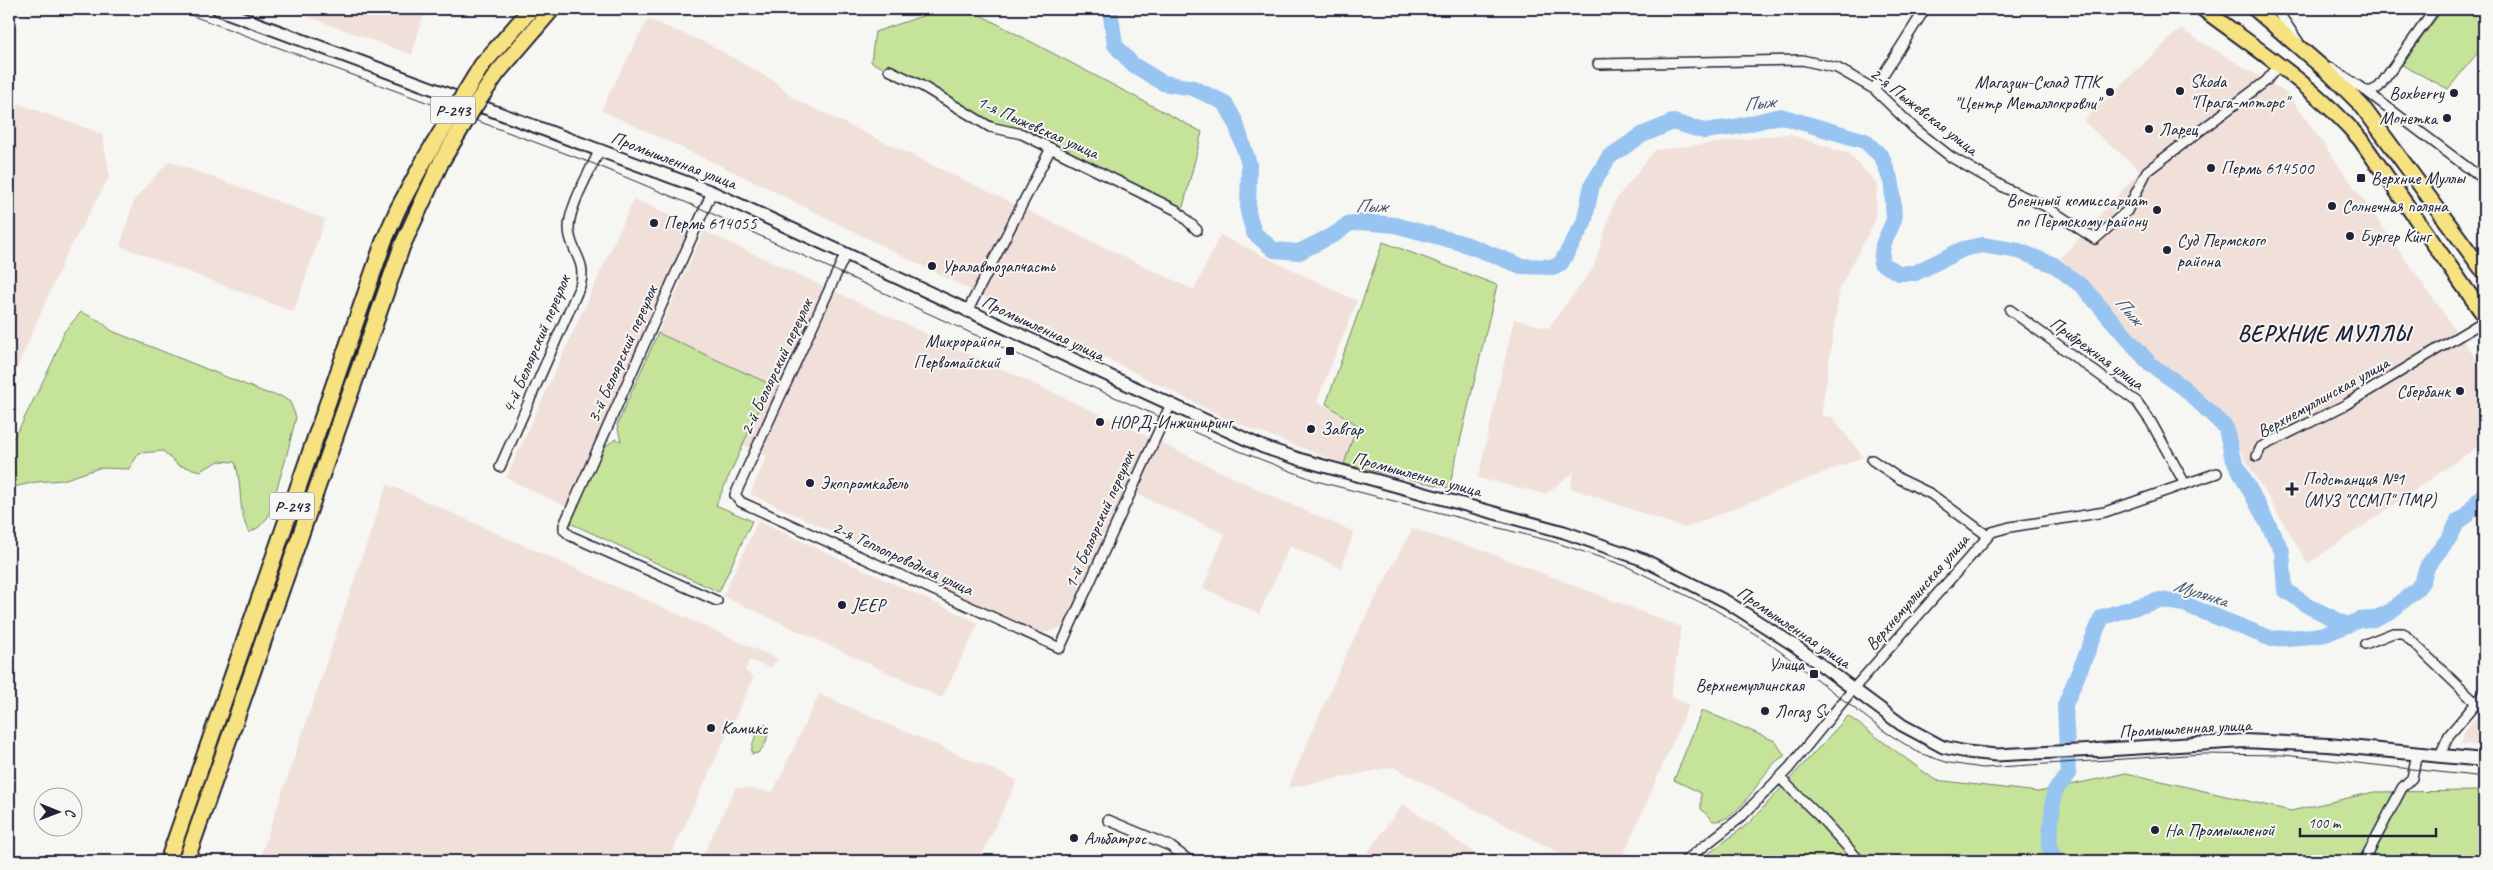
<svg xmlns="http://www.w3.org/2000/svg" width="2493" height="870" font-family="Caveat,sans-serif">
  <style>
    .built { fill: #f1e0da }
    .green { fill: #c6e39a; stroke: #74826a }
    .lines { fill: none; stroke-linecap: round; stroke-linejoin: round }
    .river { stroke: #98c4f2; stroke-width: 16 }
    .minor-casing { stroke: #22223b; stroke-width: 12 }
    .tertiary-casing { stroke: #22223b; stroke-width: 15 }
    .secondary-casing { stroke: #22223b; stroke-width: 16 }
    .primary-casing { stroke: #22223b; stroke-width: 18 }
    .trunk-casing { stroke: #22223b; stroke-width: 19 }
    .minor { stroke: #f6f6f2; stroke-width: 9 }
    .tertiary { stroke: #f6f6f2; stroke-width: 11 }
    .secondary { stroke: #f6f6f2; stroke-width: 12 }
    .primary { stroke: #f7e281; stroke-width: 14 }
    .trunk { stroke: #f7e281; stroke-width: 15 }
    .tram { stroke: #22223b; stroke-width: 1 }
    .trunk-bridge-casing { stroke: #22223b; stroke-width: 19; stroke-linecap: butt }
    .trunk-bridge { stroke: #f7e281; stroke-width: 15 }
    .poi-dot { fill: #22223b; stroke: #f6f6f2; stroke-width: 2 }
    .labels { text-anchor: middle; stroke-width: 4; stroke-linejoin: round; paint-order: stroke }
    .shield { fill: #f6f6f2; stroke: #626272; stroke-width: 1 }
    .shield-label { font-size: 16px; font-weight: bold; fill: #22223b }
    .poi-label { font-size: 18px; fill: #22223b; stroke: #f6f6f2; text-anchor: start }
    .street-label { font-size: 18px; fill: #22223b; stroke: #f6f6f2 }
    .water-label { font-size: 19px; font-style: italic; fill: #455372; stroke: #f6f6f2 }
    .district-label { font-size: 22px; font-weight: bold; letter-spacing: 1px; fill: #22223b; stroke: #f6f6f2 }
  </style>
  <rect width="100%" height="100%" fill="#f6f6f2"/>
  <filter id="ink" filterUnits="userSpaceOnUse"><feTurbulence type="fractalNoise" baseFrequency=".02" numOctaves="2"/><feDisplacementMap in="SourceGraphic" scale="10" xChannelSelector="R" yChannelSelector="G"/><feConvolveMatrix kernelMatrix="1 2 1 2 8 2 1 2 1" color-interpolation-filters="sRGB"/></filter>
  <g filter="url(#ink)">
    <path class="built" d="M 287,9 L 425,9 L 412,55 Z
      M 648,19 L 708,44 L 774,81 L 794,99 L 1194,290 L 1220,235 L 1357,301 L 1317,401 L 1357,425 L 1344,464 L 1231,421 L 753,181 L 601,110 Z
      M 2180,29 L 2288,94 L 2484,370 L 2484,442 L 2308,564 L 2224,424 L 2123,327 L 2061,258 L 2140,171 L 2083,121 Z
      M 9,100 L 102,134 L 110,176 L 66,255 L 9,386 Z
      M 1789,134 L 1849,154 L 1877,184 L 1875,221 L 1840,287 L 1821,416 L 1832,417 L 1863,457 L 1685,528 L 1570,488 L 1574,472 L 1546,494 L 1478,478 L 1514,319 L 1548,328 L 1593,269 L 1614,202 L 1655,150 Z
      M 169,161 L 325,219 L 294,312 L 120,246 L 134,200 Z
      M 634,199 L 693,225 L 567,507 L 506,478 Z
      M 704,231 L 1149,437 L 1064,627 L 1044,633 L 983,607 L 865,547 L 750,494 L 767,456 L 743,445 L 770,384 L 658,333 Z
      M 1159,442 L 1274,497 L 1354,532 L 1341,568 L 1290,546 L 1259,614 L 1203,588 L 1225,534 L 1135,493 Z
      M 387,484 L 778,659 L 771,668 L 749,660 L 745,671 L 754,677 L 668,861 L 259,861 Z
      M 758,521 L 979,623 L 942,698 L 723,596 Z
      M 1412,529 L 1485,551 L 1681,627 L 1671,697 L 1689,705 L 1623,856 L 1614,861 L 1575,861 L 1393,767 L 1288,788 L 1348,650 Z
      M 819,694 L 1017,780 L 979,861 L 700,861 L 736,787 L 773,792 Z
      M 2484,709 L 2484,746 L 2461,744 L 2466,729 Z
      M 1403,804 L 1487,861 L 1417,861 L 1411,857 L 1407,861 L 1361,861 Z"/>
    <path class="green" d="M 943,9 L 969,9 L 1202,132 L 1181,215 L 871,62 L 875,32 Z
      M 2443,9 L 2484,9 L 2484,45 L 2448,89 L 2402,65 Z
      M 1383,242 L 1497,285 L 1449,488 L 1344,464 L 1357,425 L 1326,404 Z
      M 81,312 L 100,321 L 112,331 L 266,393 L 281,396 L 290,402 L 296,417 L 286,458 L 268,517 L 259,527 L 249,533 C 237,510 243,485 235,462 L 219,461 L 200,471 L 178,465 L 163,451 L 139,453 L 129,469 L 99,468 L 63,480 L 36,482 L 9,488 L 9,444 L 20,427 L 53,361 L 64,332 Z
      M 658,333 L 770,384 L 716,505 L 752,521 L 719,592 L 570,523 L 604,447 L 616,439 L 621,441 L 617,425 Z
      M 1702,710 L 1775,741 L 1785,756 C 1763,763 1744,823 1713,821 L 1701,809 L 1701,793 L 1674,780 Z
      M 1848,716 L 1935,780 L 2038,792 L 2126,773 L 2291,811 L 2374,792 L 2484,791 L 2484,861 L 1699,861 L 1749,823 Z
      M 765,724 C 771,734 766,745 758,753 L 752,754 C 750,744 758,730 765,724 Z"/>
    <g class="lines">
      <path class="river" d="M 1110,9 L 1115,45 L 1132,64 L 1163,83 L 1193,88 L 1225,103 L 1235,121 L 1249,164 L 1248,212 L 1254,233 L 1274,250 L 1299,252 L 1337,233 L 1348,224 L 1362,222 L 1395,225 L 1465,244 L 1521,266 L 1555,267 L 1561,263 L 1584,223 L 1592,185 L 1609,157 L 1642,135 L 1673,122 L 1704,131 L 1735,127 L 1780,116 L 1865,141 L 1882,157 L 1892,184 L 1894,220 L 1883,245 L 1881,263 L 1899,273 L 1915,273 L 1963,249 L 1982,245 L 2019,251 L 2054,265 L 2083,287 L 2150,364 L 2183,387 L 2226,428 L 2232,456 L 2282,551 L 2285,590 L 2310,607 L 2347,625
        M 2056,861 L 2049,847 L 2054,792 L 2068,775 L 2065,705 L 2102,617 L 2160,600 L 2184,604 L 2272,639 L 2313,636 L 2326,634 L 2359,620 L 2374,619 L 2391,611 L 2416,590 L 2422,582 L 2428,565 L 2450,537 L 2458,521 L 2467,515 L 2484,493"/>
      <defs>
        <path id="minor" d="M 2276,9 L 2298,41
          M 1598,64 L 1802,60 L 1837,68 L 1874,89 L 1914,128 L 1951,157 L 2007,189 L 2045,206 L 2095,239 L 2127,211 L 2147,171 L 2266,81 L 2280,64
          M 2331,68 L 2366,91 L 2484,180
          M 889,70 L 922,86 L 990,127 L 1022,134 L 1176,210 L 1197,230
          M 1874,89 L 1925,9
          M 2366,91 L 2372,91 L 2379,87 L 2435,9
          M 712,192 L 564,525 L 564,530 L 571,536 L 717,601
          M 846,253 L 735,495 L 741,502 L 1060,648 L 1170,406
          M 2010,310 L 2137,402 L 2151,422 L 2185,484
          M 967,312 L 1051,148
          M 2257,456 L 2261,447 L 2345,405 L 2484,321
          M 1872,460 L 1900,479 L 1931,494 L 1988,536
          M 500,467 L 580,286 C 588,260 569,251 569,228 C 569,206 591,170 600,149
          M 2365,644 L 2393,633 L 2403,633 L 2476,703
          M 2440,755 L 2449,735 L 2484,694
          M 1780,778 L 1820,817 L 1860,861
          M 1108,820 L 1170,846 L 1190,861
          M 1685,861 L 1740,818 L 1789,768 L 1854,688 L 1992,532 L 2010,527 L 2105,512 L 2217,473
          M 2364,861 L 2402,788 L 2412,778 L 2417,753"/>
        <path id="tertiary" d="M 218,9 L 712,192 L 1263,447 L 1302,460 L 1564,532 L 1644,560 L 1727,602 L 1794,645 L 1902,725 L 1943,747 L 1967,752 L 1996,755 L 2097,750"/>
        <path id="secondary" d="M 2097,750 L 2244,741 L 2328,745 L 2484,760"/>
        <path id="primary" d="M 2203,9 C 2258,50 2315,87 2360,139 L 2484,315
          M 2255,9 L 2330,74 L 2362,106 L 2484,272"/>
        <path id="trunk" d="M 482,65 L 531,9
          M 498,72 L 552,9
          M 168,861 L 384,241 L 398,209 L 426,157
          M 186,861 L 402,246 L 441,162"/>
      </defs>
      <use href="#minor" class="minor-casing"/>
      <use href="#tertiary" class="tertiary-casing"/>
      <use href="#secondary" class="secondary-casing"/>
      <use href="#primary" class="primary-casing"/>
      <use href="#trunk" class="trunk-casing"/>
      <use href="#minor" class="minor"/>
      <use href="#tertiary" class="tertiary"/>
      <use href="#secondary" class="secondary"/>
      <use href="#primary" class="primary"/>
      <use href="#trunk" class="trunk"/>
      <path class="tram" d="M 174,9 L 594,164 L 704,210 L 1010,351 L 1219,443 L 1316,481 L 1554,542 L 1626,566 L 1714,609 L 1765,640 L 1884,731 L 1919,753 L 1949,763 L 1983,768 L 2202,754 L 2284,755 L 2484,777"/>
      <defs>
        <path id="trunk-bridge" d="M 426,157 L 482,65
          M 441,162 L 474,107 L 498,72"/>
      </defs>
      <use href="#trunk-bridge" class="trunk-bridge-casing"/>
      <use href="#trunk-bridge" class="trunk-bridge"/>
    </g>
  </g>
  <g class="poi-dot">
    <circle cx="2180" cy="91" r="5"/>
    <circle cx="2110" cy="92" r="5"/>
    <circle cx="2454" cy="93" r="5"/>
    <circle cx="2447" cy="118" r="5"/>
    <circle cx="2149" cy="129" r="5"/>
    <circle cx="2211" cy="168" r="5"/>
    <rect x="2356" y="173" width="10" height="10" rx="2.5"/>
    <circle cx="2332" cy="206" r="5"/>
    <circle cx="2157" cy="210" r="5"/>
    <circle cx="654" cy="223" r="5"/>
    <circle cx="2350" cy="236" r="5"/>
    <circle cx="2167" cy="250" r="5"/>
    <circle cx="932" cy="266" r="5"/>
    <rect x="1005" y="346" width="10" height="10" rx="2.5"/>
    <circle cx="2460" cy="391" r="5"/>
    <circle cx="1100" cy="422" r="5"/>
    <circle cx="1311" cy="429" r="5"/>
    <circle cx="810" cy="483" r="5"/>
    <path d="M2289.5 481.5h5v5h5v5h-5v5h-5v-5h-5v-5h5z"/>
    <circle cx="842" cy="605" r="5"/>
    <rect x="1809" y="669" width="10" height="10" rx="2.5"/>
    <circle cx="1765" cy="711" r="5"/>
    <circle cx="711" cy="728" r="5"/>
    <circle cx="2155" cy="830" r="5"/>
    <circle cx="1074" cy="838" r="5"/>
  </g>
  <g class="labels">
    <g class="shield">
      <rect x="430.5" y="96.5" width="45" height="27" rx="4"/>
      <rect x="269.5" y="492.5" width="45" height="27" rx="4"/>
    </g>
    <g class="shield-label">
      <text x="453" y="116">Р-243</text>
      <text x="292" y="512">Р-243</text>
    </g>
    <g class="poi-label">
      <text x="2190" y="87">Skoda<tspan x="2190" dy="21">"Прага-моторс"</tspan></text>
      <text x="2100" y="88" text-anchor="end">Магазин-Склад ТПК<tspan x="2100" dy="21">"Центр Металлокровли"</tspan></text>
      <text x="2444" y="99" text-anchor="end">Boxberry</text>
      <text x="2437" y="124" text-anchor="end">Монетка</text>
      <text x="2159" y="135">Ларец</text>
      <text x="2221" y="174">Пермь 614500</text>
      <text x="2371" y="184">Верхние Муллы</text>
      <text x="2147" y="206" text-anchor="end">Военный комиссариат<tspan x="2147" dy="21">по Пермскому району</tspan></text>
      <text x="2342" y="212">Солнечная поляна</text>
      <text x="664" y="229">Пермь 614055</text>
      <text x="2360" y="242">Бургер Кинг</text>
      <text x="2177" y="246">Суд Пермского<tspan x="2177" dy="21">района</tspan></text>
      <text x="942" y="272">Уралавтозапчасть</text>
      <text x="1000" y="347" text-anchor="end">Микрорайон<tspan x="1000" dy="21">Первомайский</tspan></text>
      <text x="2450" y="397" text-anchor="end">Сбербанк</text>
      <text x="1110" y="428">НОРД-Инжиниринг</text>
      <text x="1321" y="435">Завгар</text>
      <text x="2303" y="485">Подстанция №1<tspan x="2303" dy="21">(МУЗ "ССМП" ПМР)</tspan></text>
      <text x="820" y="489">Экопромкабель</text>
      <text x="852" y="611">JEEP</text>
      <text x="1804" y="670" text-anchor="end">Улица<tspan x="1804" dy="21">Верхнемуллинская</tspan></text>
      <text x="1775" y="717">Логаз Sv</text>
      <text x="721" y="734">Камикс</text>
      <text x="2165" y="836">На Промышленой</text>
      <text x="1084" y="844">Альбатрос</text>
    </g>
    <g class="street-label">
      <text transform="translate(1924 111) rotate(38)" y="6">2-я Пыжевская улица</text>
      <text transform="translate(1038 127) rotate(24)" y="6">1-я Пыжевская улица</text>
      <text transform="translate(674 160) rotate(21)" y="6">Промышленная улица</text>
      <text transform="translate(1043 328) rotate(25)" y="6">Промышленная улица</text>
      <text transform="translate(536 344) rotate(-67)" y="6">4-й Белоярский переулок</text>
      <text transform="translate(2097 353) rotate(36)" y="6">Прибрежная улица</text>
      <text transform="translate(622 354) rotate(-66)" y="6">3-й Белоярский переулок</text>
      <text transform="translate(776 367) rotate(-65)" y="6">2-й Белоярский переулок</text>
      <text transform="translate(2323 397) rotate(-29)" y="6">Верхнемуллинская улица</text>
      <text transform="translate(1417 474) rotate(15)" y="6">Промышленная улица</text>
      <text transform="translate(1099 520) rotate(-66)" y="6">1-й Белоярский переулок</text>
      <text transform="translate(903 558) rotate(25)" y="6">2-я Теплопроводная улица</text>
      <text transform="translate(1917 592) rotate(-49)" y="6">Верхнемуллинская улица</text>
      <text transform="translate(1794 627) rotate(34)" y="6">Промышленная улица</text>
      <text transform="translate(2185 728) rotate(-3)" y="6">Промышленная улица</text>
    </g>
    <g class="water-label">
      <text transform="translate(1759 102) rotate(-7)" y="7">Пыж</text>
      <text x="1371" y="212">Пыж</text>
      <text transform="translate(2130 310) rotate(49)" y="7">Пыж</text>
      <text transform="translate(2201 592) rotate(18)" y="7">Мулянка</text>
    </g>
    <g class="district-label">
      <text x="2324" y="341">ВЕРХНИЕ МУЛЛЫ</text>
    </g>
  </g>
  <rect width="2493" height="870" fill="none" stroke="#f6f6f2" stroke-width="30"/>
  <rect x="15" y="15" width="2463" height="840" fill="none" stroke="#22223b" stroke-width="2" filter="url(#ink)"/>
  <g transform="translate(58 812) rotate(91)"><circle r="24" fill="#f6f6f2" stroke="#a1a1a9"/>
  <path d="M0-4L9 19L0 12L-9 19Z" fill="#22223b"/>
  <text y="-8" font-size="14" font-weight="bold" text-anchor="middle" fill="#22223b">С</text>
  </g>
  <path d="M2300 828v8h136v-8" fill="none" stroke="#22223b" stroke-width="2.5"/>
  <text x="2308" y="828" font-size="15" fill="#22223b" stroke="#f6f6f2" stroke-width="4" paint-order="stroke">100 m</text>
</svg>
